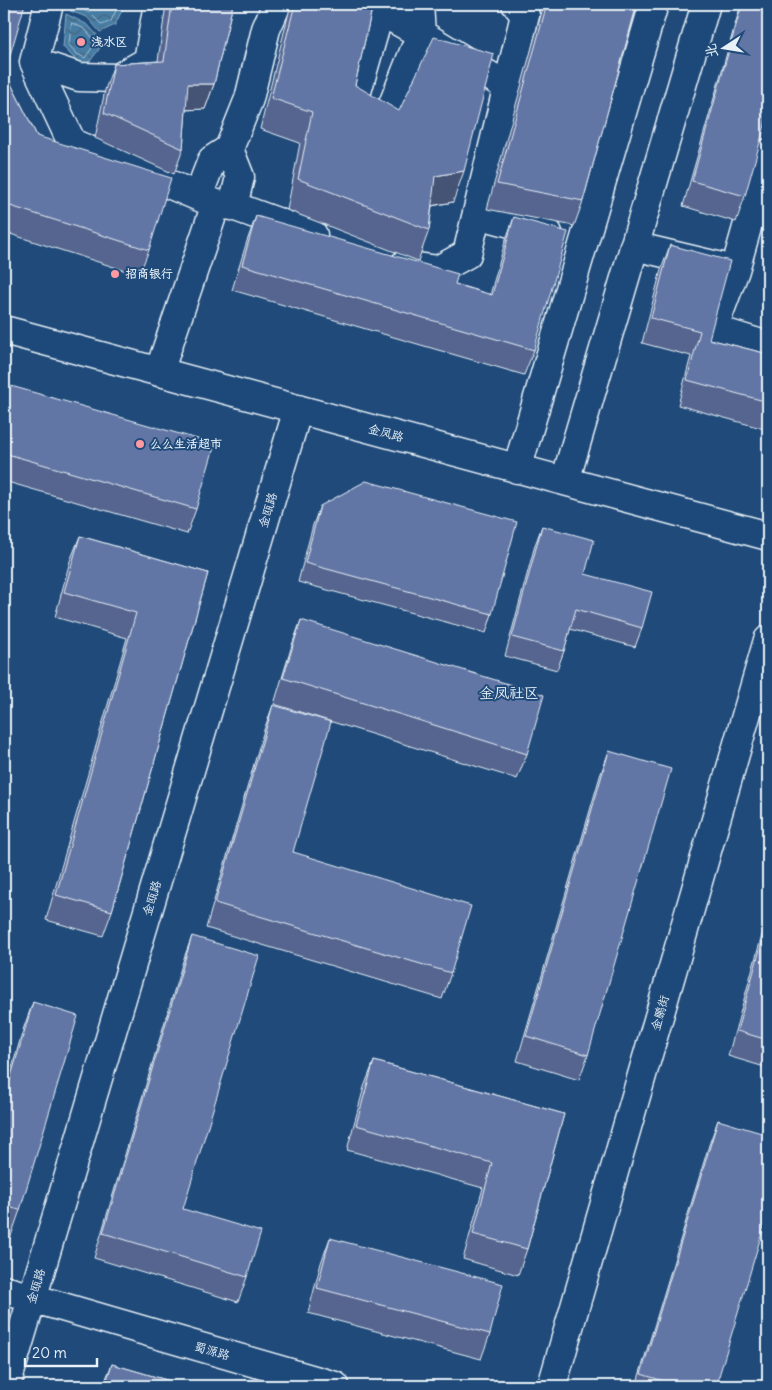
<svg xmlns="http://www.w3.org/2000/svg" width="772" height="1390" font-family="Delius,'LXGW WenKai TC',sans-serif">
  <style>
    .water { fill: url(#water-waves); stroke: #87abc5 }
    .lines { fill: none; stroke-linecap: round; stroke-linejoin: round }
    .shore { stroke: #a7c2d6; stroke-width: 1 }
    .minor-casing { stroke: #e8f1f8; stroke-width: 31 }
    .minor { stroke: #1f4a7a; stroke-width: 28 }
    .wall { fill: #54658f; stroke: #e8f1f8 }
    .shaded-wall { fill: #455374; stroke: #e8f1f8 }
    .building { fill: #6276a6; stroke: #e8f1f8 }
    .poi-dot { fill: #ff9aa2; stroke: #1f4a7a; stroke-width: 2 }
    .labels { text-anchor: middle; stroke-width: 4; stroke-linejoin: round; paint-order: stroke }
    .poi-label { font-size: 12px; font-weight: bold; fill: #e8f1f8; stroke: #1f4a7a; text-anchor: start }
    .street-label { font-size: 12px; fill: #e8f1f8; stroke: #1f4a7a }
    .quarter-label { font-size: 15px; fill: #e8f1f8; stroke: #1f4a7a }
  </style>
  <defs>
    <pattern id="water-waves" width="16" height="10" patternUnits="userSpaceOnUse" patternTransform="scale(1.25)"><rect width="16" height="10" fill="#467ca3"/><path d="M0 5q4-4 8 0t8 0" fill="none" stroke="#46657b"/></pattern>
  </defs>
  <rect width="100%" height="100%" fill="#1f4a7a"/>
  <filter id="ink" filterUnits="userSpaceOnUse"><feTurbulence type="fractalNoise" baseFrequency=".02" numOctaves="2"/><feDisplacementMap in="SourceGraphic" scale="10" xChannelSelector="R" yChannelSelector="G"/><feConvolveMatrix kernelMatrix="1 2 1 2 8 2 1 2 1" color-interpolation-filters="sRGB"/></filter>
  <g filter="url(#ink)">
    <path class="water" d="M 77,4 L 125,4 L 115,25 L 100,32 L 87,17 L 70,11 Z
      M 66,14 L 88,25 L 104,43 L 87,65 L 74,58 L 63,47 Z"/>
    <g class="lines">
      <path class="shore" d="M 80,4 L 81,9 L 90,13 L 102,25 L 111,21 L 119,4
        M 72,23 L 85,29 L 96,42 L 85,58 L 77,54 L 69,45 Z"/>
      <defs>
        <path id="minor" d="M 49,4 L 34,62 L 72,143 L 216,204 L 233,206 L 313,235
          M 419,4 L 421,34 L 508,87
          M 380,11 L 421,34 L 386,122 L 352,109 Z
          M 34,62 L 79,77 L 118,78 L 148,61 L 158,4
          M 229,149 L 240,177 L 233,206
          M 198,196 L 212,160 L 229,149 L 249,99 L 266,29 L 277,4
          M 477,214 L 548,233
          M 634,246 L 735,270 L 713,329 L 768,346
          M 404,265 L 438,270 L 467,254 L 525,15 L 516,4
          M 735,270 L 768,153
          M 4,330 L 768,536
          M 159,372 L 216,204
          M 517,469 L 654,4
          M 565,481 L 706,4
          M 4,1290 L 335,1386
          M 6,1386 L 298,409
          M 552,1386 L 768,640"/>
      </defs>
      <use href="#minor" class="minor-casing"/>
      <use href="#minor" class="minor"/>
    </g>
    <path class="wall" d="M 4,4 L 5,72 L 37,136 L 149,250 L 139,275 L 4,232 Z
      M 166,4 L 233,4 L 214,84 L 205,109 L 186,110 L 183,149 L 174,174 L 95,138 L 105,90 L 114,64 L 158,61 Z
      M 291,4 L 373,4 L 355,85 L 453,202 L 432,206 L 429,230 L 418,261 L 287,210 L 300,143 L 260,129 Z
      M 544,4 L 637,4 L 583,201 L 574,226 L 487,209 Z
      M 741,4 L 742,4 L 745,196 L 736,222 L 683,206 Z
      M 256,216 L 455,284 L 490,295 L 505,242 L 514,217 L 534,350 L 524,375 L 232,290 L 247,241 Z
      M 670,245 L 709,339 L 768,354 L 768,430 L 678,405 L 691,356 L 642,343 L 661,270 Z
      M 4,384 L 196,509 L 187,534 L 4,481 Z
      M 320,506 L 492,614 L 486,633 L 298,582 L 313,525 Z
      M 542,526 L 585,574 L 642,628 L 635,647 L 570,629 L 564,651 L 557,670 L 505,656 L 535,545 Z
      M 80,536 L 208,573 L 112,911 L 103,936 L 46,920 L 127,638 L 55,617 L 70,561 Z
      M 301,620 L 527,754 L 517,779 L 274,704 L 292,645 Z
      M 273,705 L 293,852 L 451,973 L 442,999 L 206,928 L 264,730 Z
      M 609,751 L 588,1055 L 579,1080 L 517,1061 L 600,776 Z
      M 768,914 L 768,1068 L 728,1056 Z
      M 192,936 L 183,1209 L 247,1277 L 238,1302 L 94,1258 L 183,961 Z
      M 33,1002 L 20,1210 L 11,1236 L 4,1234 L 4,1094 L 24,1027 Z
      M 374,1061 L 564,1114 L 527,1249 L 518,1275 L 463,1259 L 483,1188 L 347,1150 L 364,1087 Z
      M 718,1120 L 716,1386 L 636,1386 L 709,1145 Z
      M 330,1238 L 490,1334 L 481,1359 L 308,1313 L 321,1263 Z
      M 112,1364 L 187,1386 L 103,1386 Z"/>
    <path class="shaded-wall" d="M 188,84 L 214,84 L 205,109 L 179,110 Z
      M 464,171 L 453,202 L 424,207 L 435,176 Z"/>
    <path class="building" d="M 4,4 L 25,4 L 5,72 L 37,136 L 171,178 L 149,250 L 4,204 Z
      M 172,4 L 233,4 L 214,84 L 188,84 L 183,149 L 104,113 L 114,64 L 164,61 Z
      M 295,4 L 373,4 L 355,85 L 399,111 L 434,37 L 494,54 L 464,171 L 435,176 L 429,230 L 298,179 L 312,112 L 271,98 Z
      M 547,4 L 637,4 L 583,201 L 497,184 Z
      M 742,4 L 768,4 L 768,114 L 745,196 L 692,181 Z
      M 256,216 L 458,274 L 455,284 L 492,295 L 514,217 L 568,232 L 534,350 L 242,265 Z
      M 670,245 L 730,261 L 709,339 L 768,354 L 768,402 L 687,380 L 700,331 L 651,318 Z
      M 4,384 L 215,444 L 196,509 L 4,453 Z
      M 366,481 L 517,522 L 492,614 L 305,563 L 320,506 Z
      M 542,526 L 594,540 L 585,574 L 652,592 L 642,628 L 576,609 L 564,651 L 512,637 Z
      M 80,536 L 208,573 L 112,911 L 56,895 L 136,613 L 64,592 Z
      M 301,620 L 544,695 L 527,754 L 283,678 Z
      M 273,705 L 331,722 L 293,852 L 471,906 L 451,973 L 215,903 Z
      M 609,751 L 671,769 L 588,1055 L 526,1036 Z
      M 768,921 L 768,1040 L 737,1031 Z
      M 192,936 L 259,956 L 183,1209 L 261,1232 L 247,1277 L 103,1233 Z
      M 33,1002 L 78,1016 L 20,1210 L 4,1206 L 4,1100 Z
      M 374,1061 L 564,1114 L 527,1249 L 473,1234 L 492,1163 L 356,1125 Z
      M 718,1120 L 768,1135 L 768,1213 L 716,1386 L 680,1386 L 641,1374 Z
      M 330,1238 L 503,1284 L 490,1334 L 317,1288 Z
      M 112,1364 L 187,1386 L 105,1386 Z"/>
  </g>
  <g class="poi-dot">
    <circle cx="81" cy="42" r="5"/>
    <circle cx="115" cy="274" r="5"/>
    <circle cx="140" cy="444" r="5"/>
  </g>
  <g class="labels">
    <g class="poi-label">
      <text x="91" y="46">浅水区</text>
      <text x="125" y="278">招商银行</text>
      <text x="150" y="448">么么生活超市</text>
    </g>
    <g class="street-label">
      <text transform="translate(386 433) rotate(15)" y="4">金凤路</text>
      <text transform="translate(268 510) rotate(-73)" y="4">金瓯路</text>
      <text transform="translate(152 898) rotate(-73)" y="4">金瓯路</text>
      <text transform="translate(660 1013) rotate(-74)" y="4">金鹏街</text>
      <text transform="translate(36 1286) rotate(-73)" y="4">金瓯路</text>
      <text transform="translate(212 1351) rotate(16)" y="4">蜀源路</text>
    </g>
    <g class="quarter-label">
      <text x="509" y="698">金凤社区</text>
    </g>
  </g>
  <rect width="772" height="1390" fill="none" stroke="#1f4a7a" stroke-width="20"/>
  <rect x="10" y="10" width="752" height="1370" fill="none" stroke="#e8f1f8" stroke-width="2" filter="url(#ink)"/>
  <g transform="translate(724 48) rotate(258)" stroke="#1f4a7a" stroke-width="4" paint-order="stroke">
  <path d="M0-4L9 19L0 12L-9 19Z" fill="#e8f1f8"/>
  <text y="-8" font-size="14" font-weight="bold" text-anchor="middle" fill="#e8f1f8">北</text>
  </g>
  <path d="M25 1358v8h72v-8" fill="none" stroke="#e8f1f8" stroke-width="2.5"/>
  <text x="32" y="1358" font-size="15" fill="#e8f1f8" stroke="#1f4a7a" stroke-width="4" paint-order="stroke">20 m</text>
</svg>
